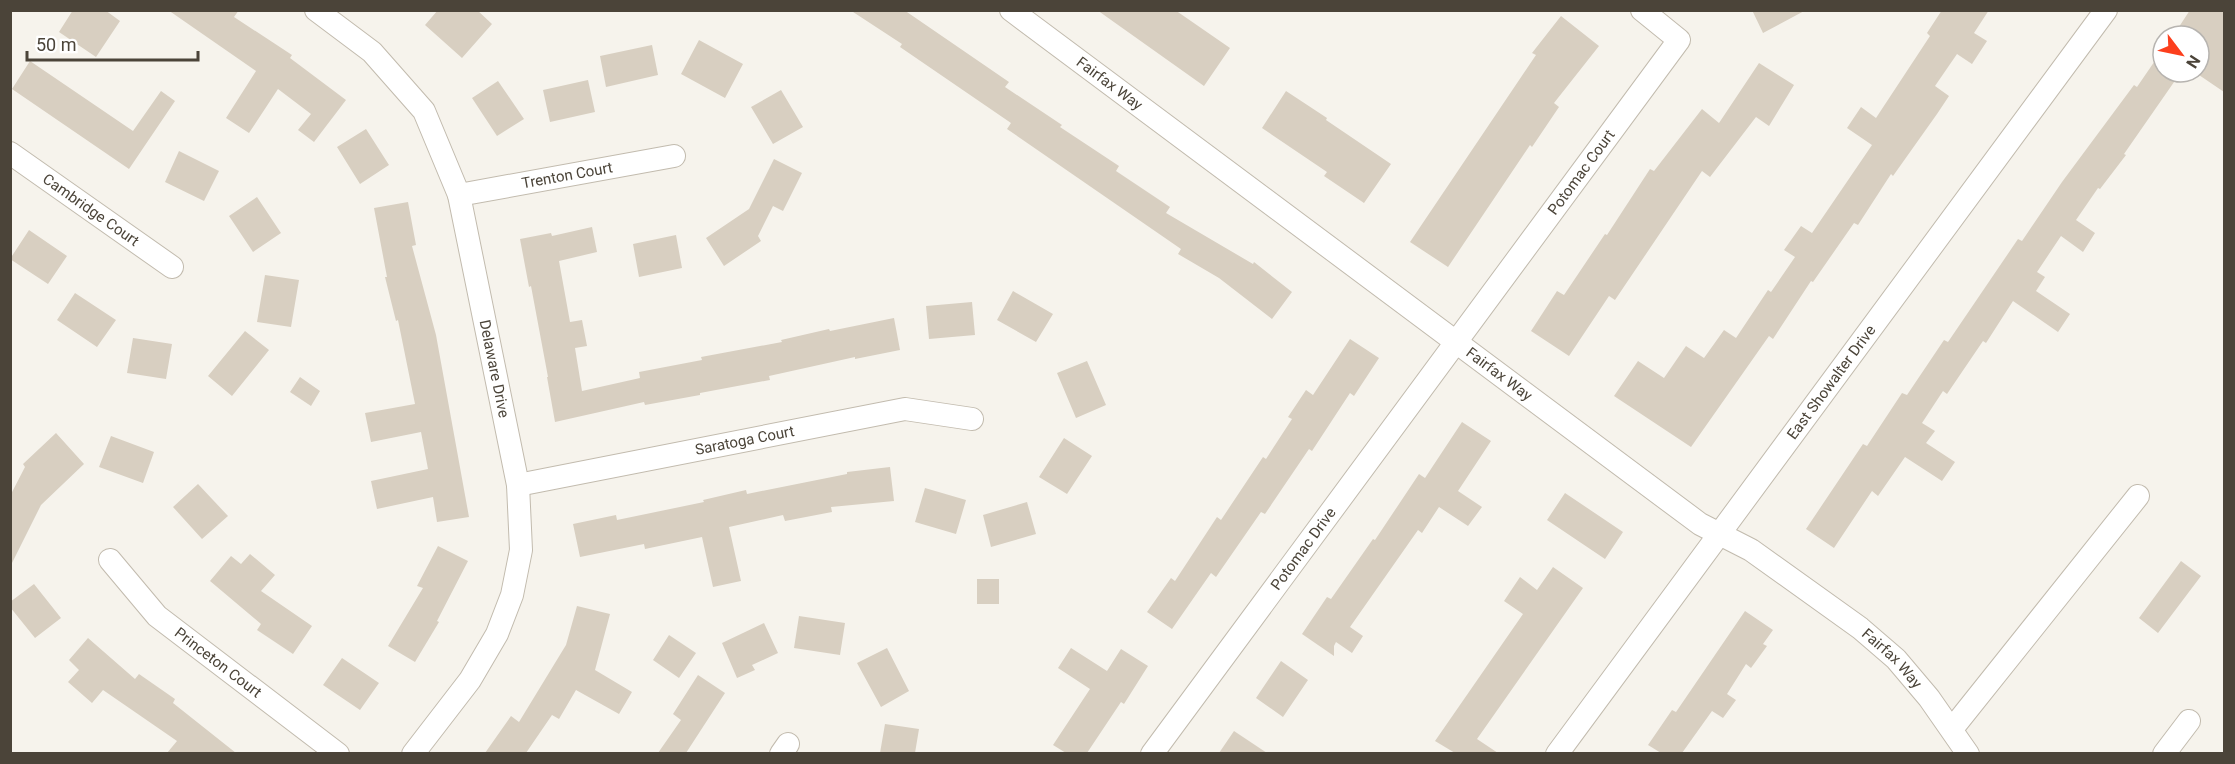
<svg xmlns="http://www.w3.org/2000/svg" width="2235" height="764" font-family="Roboto,sans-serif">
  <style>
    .building { fill: #d8cfc1 }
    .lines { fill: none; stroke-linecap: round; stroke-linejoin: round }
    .minor-casing { stroke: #c2bbae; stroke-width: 24 }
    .minor { stroke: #fff; stroke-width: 22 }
    .labels { text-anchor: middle; stroke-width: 4.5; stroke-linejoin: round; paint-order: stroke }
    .street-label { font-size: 15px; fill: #4b4439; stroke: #fff }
  </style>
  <rect width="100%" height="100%" fill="#f6f3ec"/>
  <path class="building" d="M 73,10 L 105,10 L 120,21 L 96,57 L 59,32 Z
    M 168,10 L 239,10 L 234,17 L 292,55 L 290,58 L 346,100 L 314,142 L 298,130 L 311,114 L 278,89 L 249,133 L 226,118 L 256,71 Z
    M 438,10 L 477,10 L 492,24 L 462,58 L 425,25 Z
    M 850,10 L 904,10 L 1009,82 L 1005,87 L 1062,125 L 1060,127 L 1119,166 L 1116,171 L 1170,207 L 1166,213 L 1253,264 L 1254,262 L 1292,292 L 1272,319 L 1219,278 L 1178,254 L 1181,249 L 1007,129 L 1011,123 L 900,47 L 902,44 Z
    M 1097,10 L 1175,10 L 1230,48 L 1204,86 Z
    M 1752,10 L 1806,10 L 1763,33 Z
    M 1942,10 L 1989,10 L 1974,33 L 1987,41 L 1972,64 L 1957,54 L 1935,86 L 1949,96 L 1937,114 L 1893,176 L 1891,174 L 1858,225 L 1854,223 L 1813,282 L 1811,281 L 1773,339 L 1769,336 L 1691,447 L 1614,396 L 1638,361 L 1664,378 L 1686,346 L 1704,358 L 1724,330 L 1736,338 L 1768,290 L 1771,292 L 1795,257 L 1784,250 L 1801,226 L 1812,233 L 1872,145 L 1847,128 L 1861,107 L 1876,118 L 1930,36 L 1927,33 Z
    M 2190,10 L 2224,10 L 2224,92 L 2199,75 L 2199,36 L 2173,36 Z
    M 1561,16 L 1599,46 L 1554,103 L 1559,107 L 1532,147 L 1530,145 L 1448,267 L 1410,242 L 1536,55 L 1532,53 Z
    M 699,40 L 743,64 L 725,98 L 681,74 Z
    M 652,45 L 658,75 L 606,87 L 600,56 Z
    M 2163,49 L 2163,72 L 2181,72 L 2124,154 L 2126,155 L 2100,189 L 2098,188 L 2076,220 L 2095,233 L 2083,252 L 2061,236 L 2037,272 L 2045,277 L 2036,291 L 2070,314 L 2058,332 L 2013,301 L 1986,343 L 1983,341 L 1947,394 L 1943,391 L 1922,423 L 1935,431 L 1926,443 L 1955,462 L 1942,481 L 1905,457 L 1878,496 L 1872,491 L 1834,548 L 1806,529 L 1863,444 L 1867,446 L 1902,393 L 1907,395 L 1944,340 L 1948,342 L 2018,239 L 2022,241 L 2062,182 L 2134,85 L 2137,87 Z
    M 30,61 L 133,131 L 161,91 L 175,101 L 129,169 L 12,89 Z
    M 1759,63 L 1794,85 L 1769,126 L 1756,117 L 1710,177 L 1702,171 L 1615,300 L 1609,296 L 1569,356 L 1531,331 L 1557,291 L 1564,295 L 1605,234 L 1607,235 L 1650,169 L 1654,171 L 1702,109 L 1719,123 Z
    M 588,80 L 595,112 L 550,122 L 543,90 Z
    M 498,81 L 524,119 L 497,136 L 472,98 Z
    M 781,90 L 803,127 L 773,144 L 751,107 Z
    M 1286,91 L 1327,118 L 1326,120 L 1391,164 L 1364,203 L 1324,176 L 1327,172 L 1262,128 Z
    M 366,129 L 389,165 L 360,184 L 337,147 Z
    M 179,151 L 219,171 L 204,201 L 165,182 Z
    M 774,159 L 802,173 L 783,211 L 773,206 L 758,236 L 761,241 L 724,266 L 706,238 L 749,209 Z
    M 257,197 L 281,233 L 253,252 L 229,216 Z
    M 408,202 L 416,245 L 412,246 L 436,335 L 469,517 L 437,522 L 433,497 L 377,509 L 371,481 L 428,469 L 421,432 L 371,442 L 365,413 L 415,404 L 398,320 L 396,321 L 385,277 L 387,277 L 374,208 Z
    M 592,227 L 597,252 L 559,261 L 570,322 L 582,320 L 587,346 L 575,348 L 582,391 L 640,378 L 639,372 L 702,360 L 701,357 L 782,342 L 781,340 L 829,329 L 830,331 L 894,318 L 900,350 L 855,359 L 855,357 L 769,376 L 770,380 L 700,393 L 700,395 L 645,405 L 644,402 L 555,422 L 547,377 L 548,377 L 531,286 L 529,287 L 520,239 L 551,233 L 552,236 Z
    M 29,230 L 67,256 L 48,284 L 10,259 Z
    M 676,235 L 682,268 L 639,277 L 633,244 Z
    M 265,275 L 299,280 L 291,327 L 257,322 Z
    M 1013,291 L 1053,314 L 1036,342 L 997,320 Z
    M 75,293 L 116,320 L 97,347 L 57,320 Z
    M 972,302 L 975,335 L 929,339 L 926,306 Z
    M 245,331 L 269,350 L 232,396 L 208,376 Z
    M 133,338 L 172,344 L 166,379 L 127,373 Z
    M 1350,339 L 1379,358 L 1354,396 L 1350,393 L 1312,451 L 1309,449 L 1265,514 L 1261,512 L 1216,577 L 1211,573 L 1172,629 L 1147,612 L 1171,578 L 1175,581 L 1217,517 L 1221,520 L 1263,457 L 1266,459 L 1292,419 L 1288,417 L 1306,390 L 1313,395 Z
    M 1087,361 L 1106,405 L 1076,418 L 1057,373 Z
    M 300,377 L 320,391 L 311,406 L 290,392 Z
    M 1462,422 L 1491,441 L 1458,491 L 1482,507 L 1468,526 L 1439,507 L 1422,533 L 1418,530 L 1350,627 L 1363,636 L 1352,653 L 1336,642 L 1334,646 L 1334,656 L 1302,634 L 1327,597 L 1331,599 L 1373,539 L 1375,540 L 1419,474 L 1425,478 Z
    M 56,433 L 84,464 L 41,505 L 10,567 L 10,496 L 25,467 L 23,464 Z
    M 111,436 L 154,452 L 143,483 L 99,467 Z
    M 1064,438 L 1092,456 L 1067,494 L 1039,477 Z
    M 890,467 L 894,501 L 831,507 L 832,512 L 785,521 L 783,515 L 729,527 L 741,581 L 713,587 L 702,537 L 645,549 L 644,544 L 580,557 L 573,524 L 616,515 L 617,520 L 704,502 L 703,500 L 746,490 L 747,494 L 847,474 L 847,472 Z
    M 198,484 L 228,516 L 202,539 L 173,507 Z
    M 925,488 L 966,500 L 956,534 L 915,522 Z
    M 1565,493 L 1623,532 L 1605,559 L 1547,520 Z
    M 1027,502 L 1036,534 L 991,547 L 983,515 Z
    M 438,546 L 468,561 L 437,621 L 439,622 L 415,662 L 388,646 L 423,588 L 417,586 Z
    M 250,554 L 275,575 L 261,591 L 312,626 L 293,654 L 257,630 L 261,624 L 210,581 L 231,556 L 241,564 Z
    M 2181,561 L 2201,576 L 2158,633 L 2139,618 Z
    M 1553,567 L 1583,588 L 1477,739 L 1498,753 L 1455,753 L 1435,741 L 1523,614 L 1504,601 L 1520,577 L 1537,590 Z
    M 977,579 L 999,579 L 999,604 L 977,604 Z
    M 34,584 L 61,618 L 35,638 L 10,607 L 10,602 Z
    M 577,606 L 610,614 L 595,670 L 632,692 L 619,714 L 576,690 L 559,719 L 552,715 L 526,753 L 485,753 L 511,716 L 519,722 L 566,645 Z
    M 1745,611 L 1773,630 L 1763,644 L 1767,646 L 1751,668 L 1746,664 L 1727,694 L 1736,700 L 1723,718 L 1712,711 L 1682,753 L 1661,753 L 1648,745 L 1672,710 L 1676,712 Z
    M 799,616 L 845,623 L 840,655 L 794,648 Z
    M 764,623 L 778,653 L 752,665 L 755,670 L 737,678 L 722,643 Z
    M 669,635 L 696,653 L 679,678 L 653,660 Z
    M 88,638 L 135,679 L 139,674 L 175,699 L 173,703 L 236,753 L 167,753 L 177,741 L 103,690 L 92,703 L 68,682 L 79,670 L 69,660 Z
    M 887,648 L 909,691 L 881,707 L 857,663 Z
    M 1071,648 L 1107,671 L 1121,649 L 1148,666 L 1124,704 L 1121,702 L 1087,753 L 1066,753 L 1053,745 L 1090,689 L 1058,668 Z
    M 342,658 L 379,683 L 360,710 L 323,685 Z
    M 1281,661 L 1308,680 L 1283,717 L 1256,698 Z
    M 698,675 L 725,693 L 686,753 L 658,753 L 681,720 L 673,714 Z
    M 885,724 L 919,729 L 915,753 L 880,753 Z
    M 1234,731 L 1267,753 L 1219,753 Z"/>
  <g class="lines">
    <defs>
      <g id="minor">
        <path id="s1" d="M 316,10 L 372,52 L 424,111 L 459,195 L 518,485 L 521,550 L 512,595 L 497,634 L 470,680 L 413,754"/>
        <path id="s2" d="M 1011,10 L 1700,524 L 1751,550 L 1860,628 L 1896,659 L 1929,698 L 1968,754"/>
        <path id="s3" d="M 10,153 L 172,267"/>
        <path id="s4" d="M 459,195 L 674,156"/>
        <path id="s5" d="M 518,485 L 905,409 L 972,419"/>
        <path id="s6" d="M 110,560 L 157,616 L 338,754"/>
        <path d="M 1952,729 L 2138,496"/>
        <path d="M 781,754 L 788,744"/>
        <path id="s7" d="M 1152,754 L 1679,40 L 1642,10"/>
        <path id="s8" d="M 1557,754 L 2106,10"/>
        <path d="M 2164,754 L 2189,721"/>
      </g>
    </defs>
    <use href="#minor" class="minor-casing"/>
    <use href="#minor" class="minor"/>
  </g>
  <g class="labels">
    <g class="street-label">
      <text dy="5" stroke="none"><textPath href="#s2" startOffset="123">Fairfax Way</textPath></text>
      <text dy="5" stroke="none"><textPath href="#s7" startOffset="723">Potomac Court</textPath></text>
      <text dy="5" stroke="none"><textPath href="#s4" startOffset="110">Trenton Court</textPath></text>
      <text dy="5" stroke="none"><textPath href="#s3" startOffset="99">Cambridge Court</textPath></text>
      <text dy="5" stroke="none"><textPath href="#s1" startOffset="417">Delaware Drive</textPath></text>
      <text dy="5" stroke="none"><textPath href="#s2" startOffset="609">Fairfax Way</textPath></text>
      <text dy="5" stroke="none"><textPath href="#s8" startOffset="462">East Showalter Drive</textPath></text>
      <text dy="5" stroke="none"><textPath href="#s5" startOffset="231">Saratoga Court</textPath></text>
      <text dy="5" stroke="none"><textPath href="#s7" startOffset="255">Potomac Drive</textPath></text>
      <text dy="5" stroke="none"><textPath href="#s2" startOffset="1095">Fairfax Way</textPath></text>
      <text dy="5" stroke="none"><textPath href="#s6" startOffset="150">Princeton Court</textPath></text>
    </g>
  </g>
  <rect width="2235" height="764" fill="none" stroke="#4b4439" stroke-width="24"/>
  <g transform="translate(2181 54) rotate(122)"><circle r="28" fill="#ffffff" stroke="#b7b4b0" stroke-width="1.5"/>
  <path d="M0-4.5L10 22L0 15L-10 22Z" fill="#fc3f1d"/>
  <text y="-9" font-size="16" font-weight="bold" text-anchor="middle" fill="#4b4439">N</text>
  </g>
  <path d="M27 51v9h171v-9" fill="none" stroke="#4b4439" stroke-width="3"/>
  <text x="36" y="51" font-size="18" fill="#4b4439" stroke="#ffffff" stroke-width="4.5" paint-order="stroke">50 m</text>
</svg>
